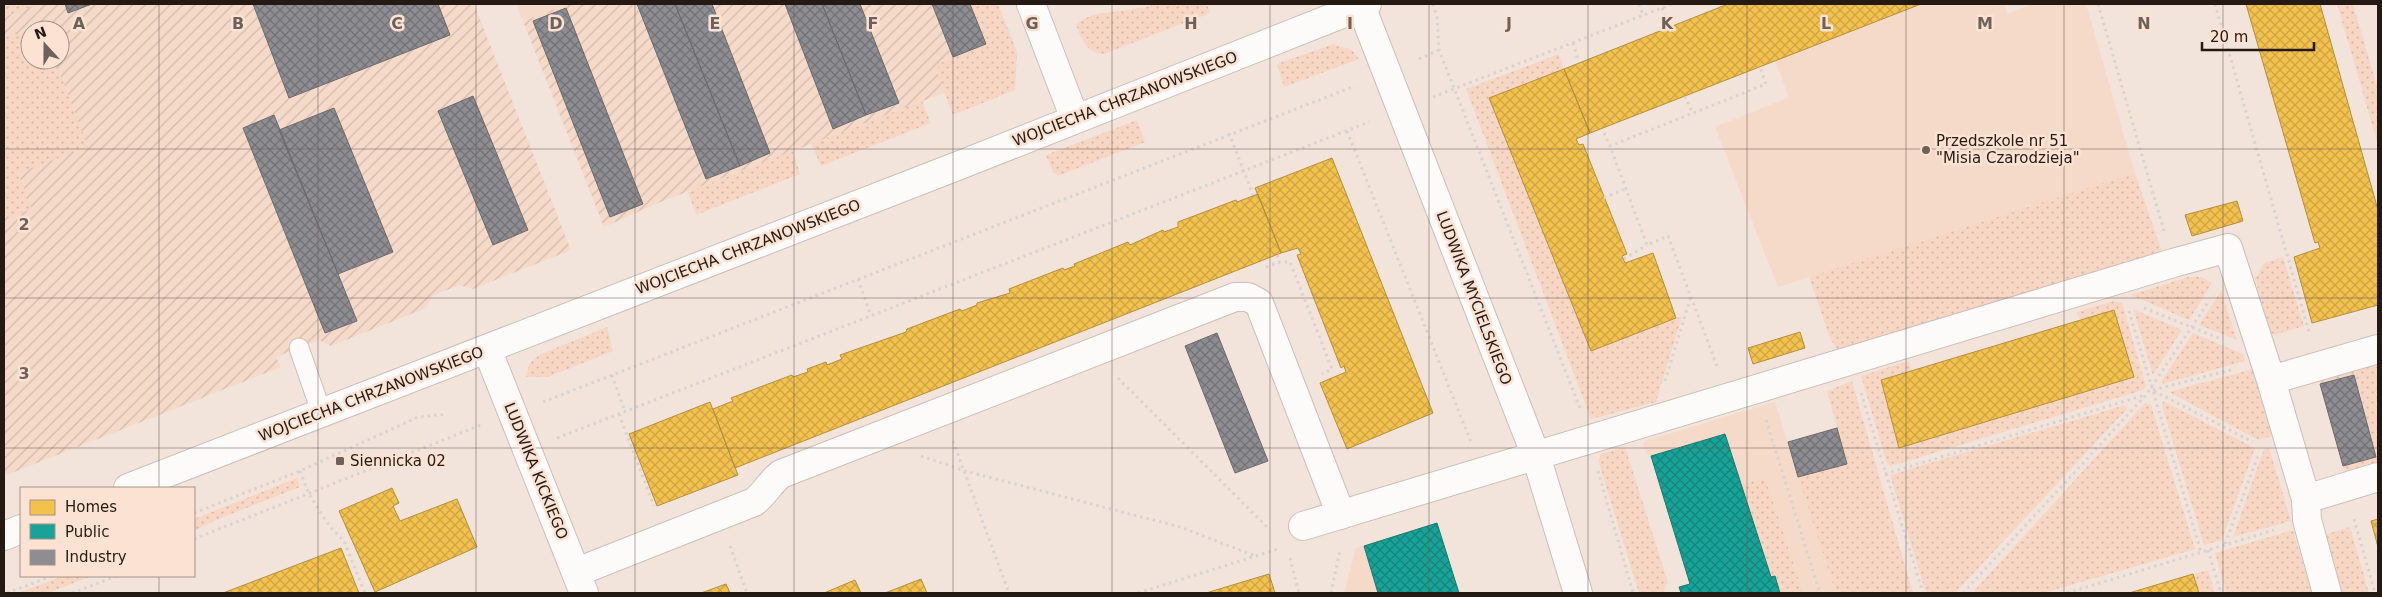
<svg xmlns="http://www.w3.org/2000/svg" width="2382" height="597" font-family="'DejaVu Sans',sans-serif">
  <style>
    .built { fill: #f5dac9 }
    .industrial { fill: url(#industrial-furrows); fill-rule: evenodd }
    .grass { fill: url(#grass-dots) }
    .homes { fill: url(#homes-cross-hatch); stroke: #b48f3c }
    .public { fill: url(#public-cross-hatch); stroke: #1b7a70 }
    .industry { fill: url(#industry-cross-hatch); stroke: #6e6a6c }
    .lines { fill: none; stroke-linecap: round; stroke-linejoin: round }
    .service-casing { stroke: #cbbfb8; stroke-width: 21 }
    .minor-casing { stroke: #cbbfb8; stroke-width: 30 }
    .path { stroke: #d8d3d1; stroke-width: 3; stroke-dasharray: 2.5 4; stroke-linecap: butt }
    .service { stroke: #fdfbfa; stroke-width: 19 }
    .minor { stroke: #fdfbfa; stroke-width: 28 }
    .grid { fill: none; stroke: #6d6159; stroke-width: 1; stroke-opacity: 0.55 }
    .poi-dot { fill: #6d6159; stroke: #fbe2d2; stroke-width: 2 }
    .labels { text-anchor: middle; stroke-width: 5; stroke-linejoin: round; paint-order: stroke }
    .street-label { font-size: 15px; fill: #251a13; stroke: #fbe2d2 }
    .poi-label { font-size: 15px; fill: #251a13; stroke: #fbe2d2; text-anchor: start }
    .grid-label { font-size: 16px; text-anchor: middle; font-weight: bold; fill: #6d6159; stroke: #fbe2d2; stroke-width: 5; stroke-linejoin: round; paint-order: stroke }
  </style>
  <defs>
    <pattern id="industrial-furrows" width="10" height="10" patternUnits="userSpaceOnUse" patternTransform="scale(1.25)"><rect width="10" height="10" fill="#f5dac9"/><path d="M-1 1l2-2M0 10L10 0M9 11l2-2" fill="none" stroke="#d2baac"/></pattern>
    <pattern id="grass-dots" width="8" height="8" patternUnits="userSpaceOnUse" patternTransform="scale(1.25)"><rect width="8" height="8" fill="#f7d7c4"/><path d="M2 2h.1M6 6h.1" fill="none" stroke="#d4b8a8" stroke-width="1.8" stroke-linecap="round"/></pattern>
    <pattern id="homes-cross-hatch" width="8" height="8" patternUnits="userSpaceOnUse" patternTransform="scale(1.25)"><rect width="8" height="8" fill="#f2c14e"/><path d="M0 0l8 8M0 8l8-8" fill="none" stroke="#cfa543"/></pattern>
    <pattern id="public-cross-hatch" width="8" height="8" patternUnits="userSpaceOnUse" patternTransform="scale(1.25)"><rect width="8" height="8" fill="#17a398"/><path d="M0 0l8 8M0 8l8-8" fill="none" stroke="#15847b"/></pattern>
    <pattern id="industry-cross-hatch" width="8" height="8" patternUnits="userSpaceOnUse" patternTransform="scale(1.25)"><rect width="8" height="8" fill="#8d8d92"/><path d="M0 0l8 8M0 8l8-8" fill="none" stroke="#737276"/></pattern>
  </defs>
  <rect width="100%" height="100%" fill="#f2e4db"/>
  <path class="built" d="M 516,4 L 567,4 L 523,21 Z
    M 1921,4 L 2004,4 L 2008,14 L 2032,4 L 2086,4 L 2135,173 L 1778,287 L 1715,127 L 1789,97 L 1775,61 Z
    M 1775,402 L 1836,593 L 1681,593 L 1679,587 L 1690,583 L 1651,456 L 1646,453 L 1643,444 L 1645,441 Z
    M 1437,523 L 1459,593 L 1344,593 L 1356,548 Z"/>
  <path class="industrial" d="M 4,4 L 474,4 L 571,250 L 473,289 L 459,285 L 432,296 L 426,308 L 331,346 L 319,340 L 276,357 L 281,367 L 4,476 ZM 30,30 L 60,30 L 60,60 L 30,60 Z
    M 567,4 L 998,4 L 1017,52 L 1016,69 L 946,92 L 658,203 L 604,227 L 523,21 Z"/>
  <path class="grass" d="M 4,4 L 38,4 L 4,17 Z
    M 971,4 L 998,4 L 1017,52 L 1015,90 L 953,115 L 938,76 L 938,64 L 986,44 Z
    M 1155,4 L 1207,4 L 1210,13 L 1104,54 C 1086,53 1081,39 1076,24 C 1096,8 1128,14 1155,4 Z
    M 2337,4 L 2353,4 L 2378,90 L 2378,145 Z
    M 13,34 L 30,34 L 30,60 L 55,60 L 88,147 L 18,173 L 32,209 L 4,219 L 4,38 Z
    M 1333,44 L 1352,50 L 1359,59 L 1284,87 L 1277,64 Z
    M 1559,54 L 1564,69 L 1489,98 L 1591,351 L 1682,316 L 1656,402 L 1591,419 L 1466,89 Z
    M 922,101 L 931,123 L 821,166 L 811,144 Z
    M 1137,120 L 1145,142 L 1058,176 L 1053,172 L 1046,155 Z
    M 793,151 L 800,174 L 696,215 L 688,192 Z
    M 2135,173 L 2163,255 L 1847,352 L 1836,348 L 1830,338 L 1809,277 Z
    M 2283,257 L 2304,326 L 2274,335 L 2270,332 L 2255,279 L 2264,263 Z
    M 2188,277 L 2202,277 L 2212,283 L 2189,320 L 2131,295 Z
    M 2221,291 L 2237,340 L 2199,325 Z
    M 2113,301 L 2122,303 L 2146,386 L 2143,390 L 1891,466 L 1887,464 L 1861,376 L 1909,361 L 1911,370 L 1881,380 L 1900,448 L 2134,377 L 2114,310 L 2080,320 L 2077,312 Z
    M 2133,309 L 2182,330 L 2153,375 Z
    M 607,327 L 613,351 L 548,377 L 525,377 L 530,363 L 539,355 Z
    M 2193,333 L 2243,354 L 2245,361 L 2163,384 L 2162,380 Z
    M 2378,358 L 2378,464 L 2345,474 L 2343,466 L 2376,457 L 2354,375 L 2320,384 L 2318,376 Z
    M 2253,369 L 2272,436 L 2258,440 L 2169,392 Z
    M 1852,381 L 1913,593 L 1836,593 L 1798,477 L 1847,463 L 1827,391 Z
    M 2163,401 L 2255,448 L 2222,540 L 2204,545 L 2162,406 Z
    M 2145,403 L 2151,405 L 2195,549 L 2044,593 L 1972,593 Z
    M 2125,405 L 2127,409 L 1955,593 L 1926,593 L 1890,475 Z
    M 1625,447 L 1668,582 L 1664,592 L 1639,593 L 1598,460 L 1601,454 Z
    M 2269,448 L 2291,521 L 2233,537 L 2264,449 Z
    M 297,478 L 300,487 L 216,520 L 194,531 L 194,519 Z
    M 1765,478 L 1803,593 L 1780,593 L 1775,576 L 1771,577 L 1741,485 Z
    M 2350,527 L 2369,593 L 2340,593 L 2324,535 Z
    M 2293,530 L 2312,593 L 2226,593 L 2215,553 Z
    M 2208,570 L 2215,593 L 2199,593 L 2193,574 Z
    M 63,576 L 92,576 L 48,593 L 18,593 Z"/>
  <path class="homes" d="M 1728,4 L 1921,4 L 1590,133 L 1564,69 Z
    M 2246,4 L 2320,4 L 2378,210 L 2378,305 L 2312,323 L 2294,257 L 2320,248 L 2318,242 L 2315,243 Z
    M 1564,69 L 1590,133 L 1576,139 L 1579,145 L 1583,144 L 1627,254 L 1622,256 L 1625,263 L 1653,253 L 1676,318 L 1591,351 L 1489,98 Z
    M 1332,158 L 1433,413 L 1347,449 L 1320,383 L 1346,372 L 1344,366 L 1341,368 L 1297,255 L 1301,254 L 1298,248 L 1281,253 L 1255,188 Z
    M 1258,194 L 1281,253 L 735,468 L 713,409 L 733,401 L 731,398 L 792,375 L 793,377 L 808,372 L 807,369 L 826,362 L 827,365 L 842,359 L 840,355 L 906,332 L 907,329 L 960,309 L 962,311 L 977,305 L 977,303 L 1010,293 L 1009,289 L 1063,268 L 1064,270 L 1075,266 L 1074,264 L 1128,242 L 1130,245 L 1163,230 L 1164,232 L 1178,227 L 1178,222 L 1236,200 L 1237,202 Z
    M 2237,201 L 2243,221 L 2192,236 L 2185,215 Z
    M 2114,310 L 2134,377 L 1899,448 L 1881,380 Z
    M 1800,332 L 1805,348 L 1753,364 L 1748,348 Z
    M 710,402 L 738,475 L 657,506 L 629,434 Z
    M 392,488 L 399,503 L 393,506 L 400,521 L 457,499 L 477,547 L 375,592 L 339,511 Z
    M 2378,519 L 2378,547 L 2371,521 Z
    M 341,548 L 359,593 L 223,593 Z
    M 1269,574 L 1275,593 L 1206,593 Z
    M 2193,574 L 2199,593 L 2129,593 Z
    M 921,579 L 927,593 L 885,593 Z
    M 855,580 L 861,593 L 824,593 Z
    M 726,584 L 730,593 L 701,593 Z"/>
  <path class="public" d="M 1725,434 L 1771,577 L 1775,576 L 1780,593 L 1681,593 L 1679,587 L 1690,584 L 1651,456 Z
    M 1437,523 L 1459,593 L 1378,593 L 1364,546 Z"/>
  <path class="industry" d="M 65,4 L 92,4 L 68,13 Z
    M 253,4 L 438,4 L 450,35 L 289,98 Z
    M 637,4 L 675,4 L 740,166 L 706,179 Z
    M 675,4 L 712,4 L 770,153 L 740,166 Z
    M 785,4 L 822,4 L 866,115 L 833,129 Z
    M 822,4 L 860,4 L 899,103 L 866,115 Z
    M 932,4 L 970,4 L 986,44 L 953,57 Z
    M 566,8 L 643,204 L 610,217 L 533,21 Z
    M 473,96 L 528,230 L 493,245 L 438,111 Z
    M 334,108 L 393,252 L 338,274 L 279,130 Z
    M 274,115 L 357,321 L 325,333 L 243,128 Z
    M 1217,333 L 1268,461 L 1235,473 L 1185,346 Z
    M 2354,375 L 2376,457 L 2343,466 L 2320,384 Z
    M 1837,428 L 1847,464 L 1798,477 L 1788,442 Z"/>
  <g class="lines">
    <defs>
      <path id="service" d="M 299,348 L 322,414"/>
      <path id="minor" d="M 1031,4 L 1075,119
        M 1361,6 L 1536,456 L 1578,593
        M 487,349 L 584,593
        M 2271,380 L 2306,499 L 2307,520 L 2327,593
        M 128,488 L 960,165 L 1367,4
        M 2306,499 L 2378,477
        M 1303,526 L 2173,263 L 2228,248 L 2271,380 L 2378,349
        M 4,536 L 21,529
        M 577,572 L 754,502 C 765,494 770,482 781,474 L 1235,297 L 1248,297 L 1259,303 L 1341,515"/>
    </defs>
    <use href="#service" class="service-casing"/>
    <use href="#minor" class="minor-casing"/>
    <path class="path" d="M 1433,4 L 1437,17 L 1439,50 L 1580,408
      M 1639,4 L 1643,15
      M 2098,4 L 2164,231
      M 2215,4 L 2310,335
      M 1662,8 L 1669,27
      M 1573,43 L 1578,60
      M 1419,59 L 1439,50
      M 1685,96 L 1693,114
      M 1433,97 L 1672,4
      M 1347,131 L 1471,442
      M 1229,133 L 1253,195
      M 1604,133 L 1610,146
      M 1604,198 L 1625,189
      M 1277,255 L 1280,262
      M 1624,259 L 1647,245
      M 1266,267 L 1280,262 L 1290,262 L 1332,369 L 1322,374
      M 858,279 L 871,316
      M 2144,308 L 2221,339
      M 2129,311 L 2201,552
      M 1717,366 L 1668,236 L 1647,245 L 1610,146 L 1766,84 L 1760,67
      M 612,375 L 625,412
      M 1118,378 L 1269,529
      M 1665,381 L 1691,296
      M 2153,390 L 2234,369
      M 2154,391 L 2253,442
      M 1861,393 L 1923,593
      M 543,402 L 1355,86
      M 619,414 L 654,506
      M 1766,420 L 1820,593
      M 557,438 L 1369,122
      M 953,441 L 1009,593
      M 921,456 L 965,471 L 1180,527 L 1255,556
      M 300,471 L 309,494 L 330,527 L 344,541 L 365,593
      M 1598,471 L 1633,593
      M 1885,474 L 2145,395
      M 194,513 L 300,471 L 418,417 L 447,414
      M 2354,519 L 2375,593
      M 194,539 L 481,425
      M 2225,544 L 2258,456
      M 730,546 L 747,593
      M 2208,550 L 2221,593
      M 1290,558 L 1299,593
      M 7,593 L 52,576
      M 72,593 L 117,576
      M 1138,593 L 1278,549
      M 1331,593 L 1340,550
      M 1963,593 L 2146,395 L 2209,301
      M 2067,593 L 2274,530"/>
    <use href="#service" class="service"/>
    <use href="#minor" class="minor"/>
  </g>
  <path class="grid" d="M 159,4 L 159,488M 318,4 L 318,593M 476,4 L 476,593M 635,4 L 635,593M 794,4 L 794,593M 953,4 L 953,593M 1112,4 L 1112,593M 1270,4 L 1270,593M 1429,4 L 1429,593M 1588,4 L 1588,593M 1747,4 L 1747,593M 1906,4 L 1906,593M 2064,4 L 2064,593M 2223,4 L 2223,593M 4,149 L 2378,149M 4,298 L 2378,298M 4,448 L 2378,448M 159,576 L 159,593"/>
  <g class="poi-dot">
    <circle cx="1926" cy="150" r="5"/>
    <rect x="335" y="456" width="10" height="10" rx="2.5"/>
  </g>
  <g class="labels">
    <g class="street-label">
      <text transform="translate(1125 99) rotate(-21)" y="5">WOJCIECHA CHRZANOWSKIEGO</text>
      <text transform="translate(748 247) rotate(-21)" y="5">WOJCIECHA CHRZANOWSKIEGO</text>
      <text transform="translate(1474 298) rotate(69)" y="5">LUDWIKA MYCIELSKIEGO</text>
      <text transform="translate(371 394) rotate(-21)" y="5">WOJCIECHA CHRZANOWSKIEGO</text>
      <text transform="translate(536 471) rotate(68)" y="5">LUDWIKA KICKIEGO</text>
    </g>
    <g class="poi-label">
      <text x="1936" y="146">Przedszkole nr 51<tspan x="1936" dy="17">"Misia Czarodzieja"</tspan></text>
      <text x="350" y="466">Siennicka 02</text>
    </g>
  </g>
  <g class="grid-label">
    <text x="79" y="29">A</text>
    <text x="238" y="29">B</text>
    <text x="397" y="29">C</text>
    <text x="556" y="29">D</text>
    <text x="715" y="29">E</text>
    <text x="873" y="29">F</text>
    <text x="1032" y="29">G</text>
    <text x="1191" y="29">H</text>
    <text x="1350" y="29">I</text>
    <text x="1509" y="29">J</text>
    <text x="1667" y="29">K</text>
    <text x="1826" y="29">L</text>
    <text x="1985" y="29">M</text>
    <text x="2144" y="29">N</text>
    <text x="24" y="230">2</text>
    <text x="24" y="379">3</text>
  </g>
  <rect width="2382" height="597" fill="none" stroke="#251a13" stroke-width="10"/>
  <rect x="20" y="487" width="175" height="90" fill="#fbe2d2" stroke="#a59286"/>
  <rect x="30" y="500" width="25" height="15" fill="#f2c14e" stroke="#a59286"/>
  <text x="65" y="512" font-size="15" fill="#251a13">Homes</text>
  <rect x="30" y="524" width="25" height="15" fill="#17a398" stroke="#a59286"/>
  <text x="65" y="537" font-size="15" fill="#251a13">Public</text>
  <rect x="30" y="550" width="25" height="15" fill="#8d8d92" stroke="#a59286"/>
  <text x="65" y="562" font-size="15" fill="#251a13">Industry</text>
  <g transform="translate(45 45) rotate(339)"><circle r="24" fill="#fbe2d2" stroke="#a59286"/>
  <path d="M0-4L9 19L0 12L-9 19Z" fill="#6d6159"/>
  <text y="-8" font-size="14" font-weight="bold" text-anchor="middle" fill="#251a13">N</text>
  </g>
  <path d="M2202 42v8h112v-8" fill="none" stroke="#251a13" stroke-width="2.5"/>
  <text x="2210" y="42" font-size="15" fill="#251a13" stroke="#fbe2d2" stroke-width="4" paint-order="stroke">20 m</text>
</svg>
